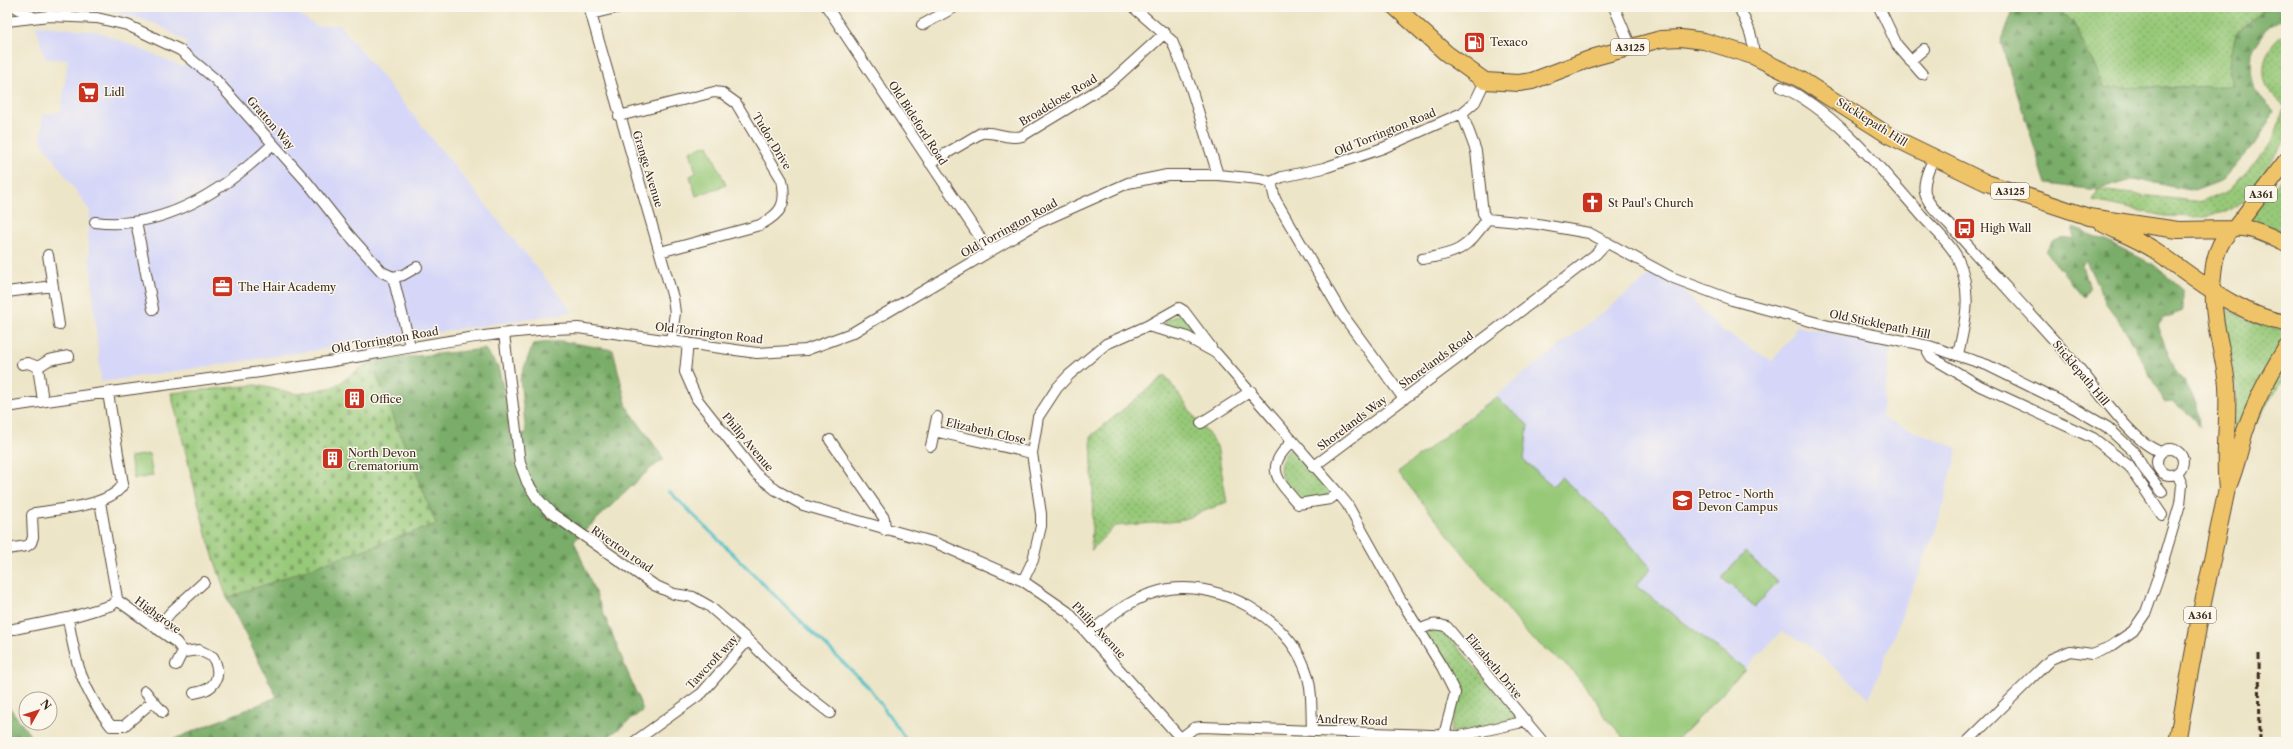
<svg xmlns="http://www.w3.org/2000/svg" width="2293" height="749" font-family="'Libre Caslon Text',serif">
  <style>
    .built { fill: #d6d7f8 }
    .grass { fill: url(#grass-dots); stroke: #6a7a4c }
    .forest { fill: url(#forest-firs); stroke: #5a6c44 }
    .cemetery { fill: url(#cemetery-stones); stroke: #6a7a4c }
    .green { fill: #98c979; stroke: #6a7a4c }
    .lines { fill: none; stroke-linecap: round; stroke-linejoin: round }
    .stream { stroke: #51bfc9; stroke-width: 3 }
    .minor-casing { stroke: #564637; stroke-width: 12 }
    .primary-casing { stroke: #564637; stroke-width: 18 }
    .minor { stroke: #fff; stroke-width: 10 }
    .primary { stroke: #efc469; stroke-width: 16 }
    .rail { stroke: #3b2a1e; stroke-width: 3; stroke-dasharray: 6 3; stroke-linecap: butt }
    .labels { text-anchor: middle; stroke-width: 3; stroke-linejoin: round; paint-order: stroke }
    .shield { fill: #fbf7ec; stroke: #75685c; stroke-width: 1 }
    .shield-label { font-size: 10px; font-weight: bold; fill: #3b2a1e }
    .poi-label { font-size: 11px; fill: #3b2a1e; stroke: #fbf7ec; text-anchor: start }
    .street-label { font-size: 11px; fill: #3b2a1e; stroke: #fbf7ec }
  </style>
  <defs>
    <pattern id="grass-dots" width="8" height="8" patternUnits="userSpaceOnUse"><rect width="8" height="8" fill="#98c979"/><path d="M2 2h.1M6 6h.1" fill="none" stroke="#7da363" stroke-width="1.8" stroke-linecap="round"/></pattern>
    <pattern id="forest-firs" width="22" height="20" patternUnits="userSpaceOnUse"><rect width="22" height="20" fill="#7aad69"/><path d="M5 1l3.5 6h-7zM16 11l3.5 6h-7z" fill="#658d56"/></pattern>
    <pattern id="cemetery-stones" width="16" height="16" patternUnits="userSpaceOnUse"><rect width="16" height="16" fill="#98c979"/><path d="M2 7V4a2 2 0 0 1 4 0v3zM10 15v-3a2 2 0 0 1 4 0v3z" fill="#7da363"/></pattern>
  </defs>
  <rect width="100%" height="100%" fill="#fbf7ec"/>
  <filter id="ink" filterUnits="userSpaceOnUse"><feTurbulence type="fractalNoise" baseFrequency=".025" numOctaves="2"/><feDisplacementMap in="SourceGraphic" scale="8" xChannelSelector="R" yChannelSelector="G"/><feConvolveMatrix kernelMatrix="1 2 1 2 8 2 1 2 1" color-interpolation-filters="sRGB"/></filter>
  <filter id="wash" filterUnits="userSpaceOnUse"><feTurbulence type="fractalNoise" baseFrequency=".012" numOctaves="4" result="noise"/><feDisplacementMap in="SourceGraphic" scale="16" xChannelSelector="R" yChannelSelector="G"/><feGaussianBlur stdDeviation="0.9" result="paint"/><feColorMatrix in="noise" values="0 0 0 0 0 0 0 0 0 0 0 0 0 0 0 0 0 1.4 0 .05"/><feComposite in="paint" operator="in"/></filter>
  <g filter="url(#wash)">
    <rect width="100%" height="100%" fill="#ede5c7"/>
    <path class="built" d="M 66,7 L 289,7 L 316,26 L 340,25 L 573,312 L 101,382 L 88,240 L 90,211 L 41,141 L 43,115 L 61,111 L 68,59 L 45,59 L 36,25 L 99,32 L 184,67 L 186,41 L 155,23 L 103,9 Z
      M 1652,274 L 1686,288 L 1685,293 L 1720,329 L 1772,361 L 1793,335 L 1796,326 L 1891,346 L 1881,418 L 1958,448 L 1936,529 L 1869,698 L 1805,642 L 1781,632 L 1675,742 L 1628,742 L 1604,716 L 1596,700 L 1570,668 L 1530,637 L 1398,472 Z"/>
    <path class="grass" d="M 2056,7 L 2266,7 L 2236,34 L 2233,86 L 2105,88 L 2073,22 Z
      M 2286,34 L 2286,140 L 2260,179 L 2241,202 L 2226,212 L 2199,217 L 2165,216 L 2093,201 L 2098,190 L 2202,202 L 2230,190 L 2272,143 L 2285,106 C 2280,101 2273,96 2269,90 C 2257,71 2267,43 2286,34 Z
      M 2286,173 L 2286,234 L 2278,229 L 2245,221 Z
      M 2220,303 L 2245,320 L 2286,331 L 2286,338 L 2262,376 L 2232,451 L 2236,388 Z
      M 1181,313 L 1196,331 L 1194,333 L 1163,325 L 1163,322 Z
      M 2286,357 L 2286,375 L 2256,421 L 2253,422 Z
      M 1165,375 L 1196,419 L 1200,429 L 1204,428 L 1217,446 L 1227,502 L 1179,521 L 1115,526 L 1091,550 L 1093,499 L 1091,436 Z
      M 1293,445 L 1333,492 L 1328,497 L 1300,501 C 1281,479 1270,470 1293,445 Z
      M 1434,627 L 1443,629 L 1517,718 L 1458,733 L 1450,731 L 1459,696 L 1426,632 Z"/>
    <path class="forest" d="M 2014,7 L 2056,7 L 2073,22 L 2105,88 L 2233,86 L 2228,70 L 2236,34 L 2266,7 L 2286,7 L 2286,16 L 2268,27 L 2252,51 L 2251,72 L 2255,90 L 2274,112 L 2254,145 L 2223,180 L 2194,191 L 2135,179 L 2098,190 L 2046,184 L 2001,43 Z
      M 2073,228 L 2109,242 L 2154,265 L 2183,290 L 2183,311 L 2163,318 L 2157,325 L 2176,373 L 2184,381 L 2197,405 L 2199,427 L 2190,415 L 2172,401 L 2164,402 L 2128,334 L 2108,307 L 2086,261 L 2082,265 L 2089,289 L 2084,297 L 2046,252 C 2051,240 2061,236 2073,240 Z
      M 561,341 L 613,350 L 627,407 L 664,459 L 650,469 L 574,541 L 643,710 L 602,742 L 167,742 L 277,697 L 227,598 L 436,524 L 371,361 L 485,349 L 498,367 L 507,403 L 509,435 L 526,433 L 520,379 L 533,344 Z
      M 7,704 L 35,742 L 7,742 Z"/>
    <path class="cemetery" d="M 371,361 L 436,524 L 227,598 L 206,534 L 171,393 L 256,385 L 297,394 L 334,387 Z"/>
    <path class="green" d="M 708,145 L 726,185 L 696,196 L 690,176 L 696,173 L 690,151 Z
      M 1496,397 L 1528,425 L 1524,461 L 1553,486 L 1561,477 L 1609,520 L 1651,568 L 1636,586 L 1745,669 L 1675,742 L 1628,742 L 1604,716 L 1596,700 L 1570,668 L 1530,637 L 1398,472 Z
      M 149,454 L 153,476 L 134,479 L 130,457 Z
      M 1745,552 L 1778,582 L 1755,607 L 1722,578 Z"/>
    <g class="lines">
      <path class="stream" d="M 669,491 L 870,689 L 908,742"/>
    </g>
  </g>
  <g filter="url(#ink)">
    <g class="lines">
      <defs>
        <path id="minor" d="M 15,7 L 33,17
          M 589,7 L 673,298 L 675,313 L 671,340
          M 827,7 L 989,251
          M 1133,7 L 1172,41 L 1190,85 L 1218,175
          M 1614,7 L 1631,47
          M 1739,7 C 1746,23 1755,38 1753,56
          M 1879,7 L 1897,45 L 1922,74
          M 591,14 L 620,7
          M 7,21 L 49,16 L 97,18 L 127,25 L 180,50 L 215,79 L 307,182 L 349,235 L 382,272 L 393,277
          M 922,25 L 955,7
          M 1910,61 L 1924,49
          M 1781,87 C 1832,107 1887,176 1923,217 C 1934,229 1949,242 1957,257 C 1973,291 1966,320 1958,354
          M 1462,113 L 1476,151 L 1483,213 L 1487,219 L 1538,224 L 1589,233 L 1671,277 L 1732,300 L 1829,326 L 1929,346 L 1987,365 L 2074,408 L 2107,427 L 2134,452 L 2144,469 L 2162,492
          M 619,116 L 714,92 L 722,93 L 736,103 L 782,180 C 787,204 782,213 760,225 L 660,252
          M 1934,158 C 1917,192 1923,199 1949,224 C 1991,272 2035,318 2077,366 C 2098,389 2132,443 2161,452
          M 930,163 L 981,133 C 995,131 1008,140 1022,136 L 1111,82 L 1165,33
          M 1271,182 L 1275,199 L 1342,314 L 1404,399
          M 95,222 C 164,231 226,189 273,144
          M 136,222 L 153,309
          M 48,255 L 59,325
          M 1422,259 C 1456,254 1468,249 1487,219
          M 393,277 L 410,346
          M 393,277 L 403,275 L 417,267
          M 7,292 L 53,286
          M 1147,326 L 1185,336 L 1216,353 L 1338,493 L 1347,504 L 1399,597 L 1442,667 L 1455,693 L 1444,735
          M 504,334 L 520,463 L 527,482 L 537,498 L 551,513 L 654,585 L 674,594 L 693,597 L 709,606 L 748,640 L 794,685 L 830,713
          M 688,343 L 685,372 L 697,399 L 756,474 L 776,490 L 803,505 L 936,543 L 1023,581 L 1068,612 L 1184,742
          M 1929,346 L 1928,352 L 1931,357 L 1980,386 L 2093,438 L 2129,466 L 2162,515
          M 22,364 L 28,363 L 38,367
          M 43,401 L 38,367 L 49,360 L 69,356
          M 7,407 C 113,390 221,379 327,362 C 410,348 494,330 578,328 L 757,353 L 806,350 L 852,333 L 1038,223 L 1128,183 L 1167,175 L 1218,175 L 1260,179 L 1271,182 L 1282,177 L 1324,168 L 1383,148 L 1462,113 L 1475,102 L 1485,81
          M 1201,423 L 1251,391
          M 934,431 L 1032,453
          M 830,440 L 884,518 L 885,530
          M 1293,441 C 1263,468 1277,479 1298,504 L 1330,499 L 1338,493
          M 931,446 L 937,417
          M2157 462a13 13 0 1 1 26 0a13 13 0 1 1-26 0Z
          M 1313,467 L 1566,277 L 1596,254 L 1607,242
          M 100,502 L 117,598 L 112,605 L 68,618 C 75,661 82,690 111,726 L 124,726 L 153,701 L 163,712
          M 7,549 L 27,546 L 31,543 L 33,537 L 32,515 L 35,513 C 58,509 112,506 123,484 L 108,393
          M 1023,581 L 1033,560 L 1041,526 L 1041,514 L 1032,453 L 1038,417 L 1057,388 L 1069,375 L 1106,344 L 1147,326 L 1179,308 L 1184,311 L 1211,347
          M 117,600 L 176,642 L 184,652 L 199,650 L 213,657 C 223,677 215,690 194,693
          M 14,629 L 68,618
          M 157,629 L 171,612 L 204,582
          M 1419,630 C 1430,625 1435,622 1447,627 L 1543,742
          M 1088,634 C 1112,614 1137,594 1169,589 C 1221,581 1287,619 1305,668 C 1313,688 1311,710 1312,731
          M 176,665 L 183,651
          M 145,691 L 153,701
          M 1181,738 L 1194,728 L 1201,727 L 1460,736 L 1518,723 L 1523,720
          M 634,742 L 702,693 L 748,640
          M 1967,742 L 2051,659 L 2070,651 L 2092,654 L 2110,647 L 2133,631 L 2146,612 L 2158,578 L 2180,504 L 2182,485 L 2177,473"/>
        <path id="primary" d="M 1395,7 L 1446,53 L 1485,81 L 1519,83 L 1532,81 L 1595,57 L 1661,39 L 1681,38 L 1704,41 L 1753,56 L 1800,79 L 1888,135 L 1987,183 L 2089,217 L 2178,230 L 2231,229
          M 2103,224 C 2119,232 2137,239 2153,249 C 2194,276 2236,315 2286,323
          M 2235,228 L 2286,161
          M 2212,289 C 2213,268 2214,250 2228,233 C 2230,231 2232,228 2235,228 C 2251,226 2272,237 2286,244
          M 2214,291 C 2212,323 2224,353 2227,385 C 2229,420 2223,454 2227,489
          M 2177,742 L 2200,617 L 2227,489 C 2236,470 2239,451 2245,431 C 2255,401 2269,375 2286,348"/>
      </defs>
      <use href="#minor" class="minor-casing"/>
      <use href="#primary" class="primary-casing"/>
      <use href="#minor" class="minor"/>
      <use href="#primary" class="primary"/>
      <path class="rail" d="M 2259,654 L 2260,742"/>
    </g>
  </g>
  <defs>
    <symbol id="fuel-square" viewBox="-11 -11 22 22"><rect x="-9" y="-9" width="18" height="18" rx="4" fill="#c8321e" stroke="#fbf7ec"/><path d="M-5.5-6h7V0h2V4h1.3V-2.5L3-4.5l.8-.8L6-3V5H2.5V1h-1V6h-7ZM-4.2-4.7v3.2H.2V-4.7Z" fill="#fff"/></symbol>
    <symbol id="supermarket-square" viewBox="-11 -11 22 22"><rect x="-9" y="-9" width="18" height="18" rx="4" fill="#c8321e" stroke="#fbf7ec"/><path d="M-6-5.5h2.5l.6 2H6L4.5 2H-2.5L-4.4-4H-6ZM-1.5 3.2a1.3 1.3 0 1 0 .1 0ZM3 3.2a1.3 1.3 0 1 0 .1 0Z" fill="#fff"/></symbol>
    <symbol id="church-square" viewBox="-11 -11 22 22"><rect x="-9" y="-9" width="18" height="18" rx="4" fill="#c8321e" stroke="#fbf7ec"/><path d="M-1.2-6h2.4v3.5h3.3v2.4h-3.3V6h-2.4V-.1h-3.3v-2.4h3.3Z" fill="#fff"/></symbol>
    <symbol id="bus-square" viewBox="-11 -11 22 22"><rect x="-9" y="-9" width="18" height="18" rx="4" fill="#c8321e" stroke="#fbf7ec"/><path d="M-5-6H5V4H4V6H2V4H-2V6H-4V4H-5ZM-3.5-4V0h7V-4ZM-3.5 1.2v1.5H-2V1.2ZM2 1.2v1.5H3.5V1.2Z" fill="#fff"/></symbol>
    <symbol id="office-square" viewBox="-11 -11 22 22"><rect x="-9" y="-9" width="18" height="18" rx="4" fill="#c8321e" stroke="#fbf7ec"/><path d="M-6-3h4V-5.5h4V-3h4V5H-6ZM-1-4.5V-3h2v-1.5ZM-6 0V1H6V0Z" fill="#fff"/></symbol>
    <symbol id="building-square" viewBox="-11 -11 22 22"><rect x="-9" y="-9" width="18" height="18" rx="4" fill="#c8321e" stroke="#fbf7ec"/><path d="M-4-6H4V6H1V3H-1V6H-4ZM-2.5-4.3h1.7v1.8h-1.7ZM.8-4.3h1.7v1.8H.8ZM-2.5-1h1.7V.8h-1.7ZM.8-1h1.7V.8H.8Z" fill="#fff"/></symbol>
    <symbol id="university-square" viewBox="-11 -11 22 22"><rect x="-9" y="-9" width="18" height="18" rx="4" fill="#c8321e" stroke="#fbf7ec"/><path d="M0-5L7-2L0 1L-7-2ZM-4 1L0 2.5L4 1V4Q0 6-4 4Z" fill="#fff"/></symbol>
  </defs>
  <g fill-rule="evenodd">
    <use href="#fuel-square" x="1462" y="30" width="25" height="25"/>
    <use href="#supermarket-square" x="76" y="80" width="25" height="25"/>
    <use href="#church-square" x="1580" y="190" width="25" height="25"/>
    <use href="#bus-square" x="1952" y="216" width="25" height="25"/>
    <use href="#office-square" x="210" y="274" width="25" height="25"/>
    <use href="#building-square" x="342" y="386" width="25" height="25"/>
    <use href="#building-square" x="320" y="446" width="25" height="25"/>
    <use href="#university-square" x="1670" y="488" width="25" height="25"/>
  </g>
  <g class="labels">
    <g class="shield">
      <rect x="1611" y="39" width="38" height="16" rx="3"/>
      <rect x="1991" y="183" width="38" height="16" rx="3"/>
      <rect x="2245" y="186" width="32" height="16" rx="3"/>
      <rect x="2184" y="607" width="32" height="16" rx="3"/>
    </g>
    <g class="shield-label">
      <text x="1630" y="51">A3125</text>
      <text x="2010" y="195">A3125</text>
      <text x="2261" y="198">A361</text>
      <text x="2200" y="619">A361</text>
    </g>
    <g class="poi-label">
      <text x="1490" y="46">Texaco</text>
      <text x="104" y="96">Lidl</text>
      <text x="1608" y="207">St Paul's Church</text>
      <text x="1980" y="232">High Wall</text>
      <text x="238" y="291">The Hair Academy</text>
      <text x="370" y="403">Office</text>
      <text x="348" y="457">North Devon<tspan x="348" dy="13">Crematorium</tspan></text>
      <text x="1698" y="498">Petroc - North<tspan x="1698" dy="13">Devon Campus</tspan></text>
    </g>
    <g class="street-label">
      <text transform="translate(1058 100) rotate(-31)" y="4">Broadclose Road</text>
      <text transform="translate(1872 122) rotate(32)" y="4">Sticklepath Hill</text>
      <text transform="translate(271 123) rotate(49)" y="4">Gratton Way</text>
      <text transform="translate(918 123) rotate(57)" y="4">Old Bideford Road</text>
      <text transform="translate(1385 132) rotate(-22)" y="4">Old Torrington Road</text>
      <text transform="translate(772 141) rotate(59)" y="4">Tudor Drive</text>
      <text transform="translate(648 169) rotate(73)" y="4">Grange Avenue</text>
      <text transform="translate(1009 228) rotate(-29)" y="4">Old Torrington Road</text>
      <text transform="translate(1880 324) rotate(12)" y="4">Old Sticklepath Hill</text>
      <text transform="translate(709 333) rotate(7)" y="4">Old Torrington Road</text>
      <text transform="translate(385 340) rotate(-10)" y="4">Old Torrington Road</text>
      <text transform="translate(1436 360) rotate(-36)" y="4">Shorelands Road</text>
      <text transform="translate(2081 373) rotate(50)" y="4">Sticklepath Hill</text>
      <text transform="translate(1352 423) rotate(-37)" y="4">Shorelands Way</text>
      <text transform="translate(986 431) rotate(13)" y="4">Elizabeth Close</text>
      <text transform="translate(748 442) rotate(50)" y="4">Philip Avenue</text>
      <text transform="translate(622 549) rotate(35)" y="4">Riverton road</text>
      <text transform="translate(158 615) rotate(36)" y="4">Highgrove</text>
      <text transform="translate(1099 630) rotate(47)" y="4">Philip Avenue</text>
      <text transform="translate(712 662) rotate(-47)" y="4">Tawcroft way</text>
      <text transform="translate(1494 666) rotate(50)" y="4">Elizabeth Drive</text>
      <text transform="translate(1352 720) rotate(2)" y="4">Andrew Road</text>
    </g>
  </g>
  <rect width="2293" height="749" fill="none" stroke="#fbf7ec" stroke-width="24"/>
  <g transform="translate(38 711) rotate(51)"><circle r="19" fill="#fbf7ec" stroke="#aea59a"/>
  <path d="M0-3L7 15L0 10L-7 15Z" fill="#c8321e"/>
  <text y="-6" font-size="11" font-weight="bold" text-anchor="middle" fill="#3b2a1e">N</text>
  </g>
</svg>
